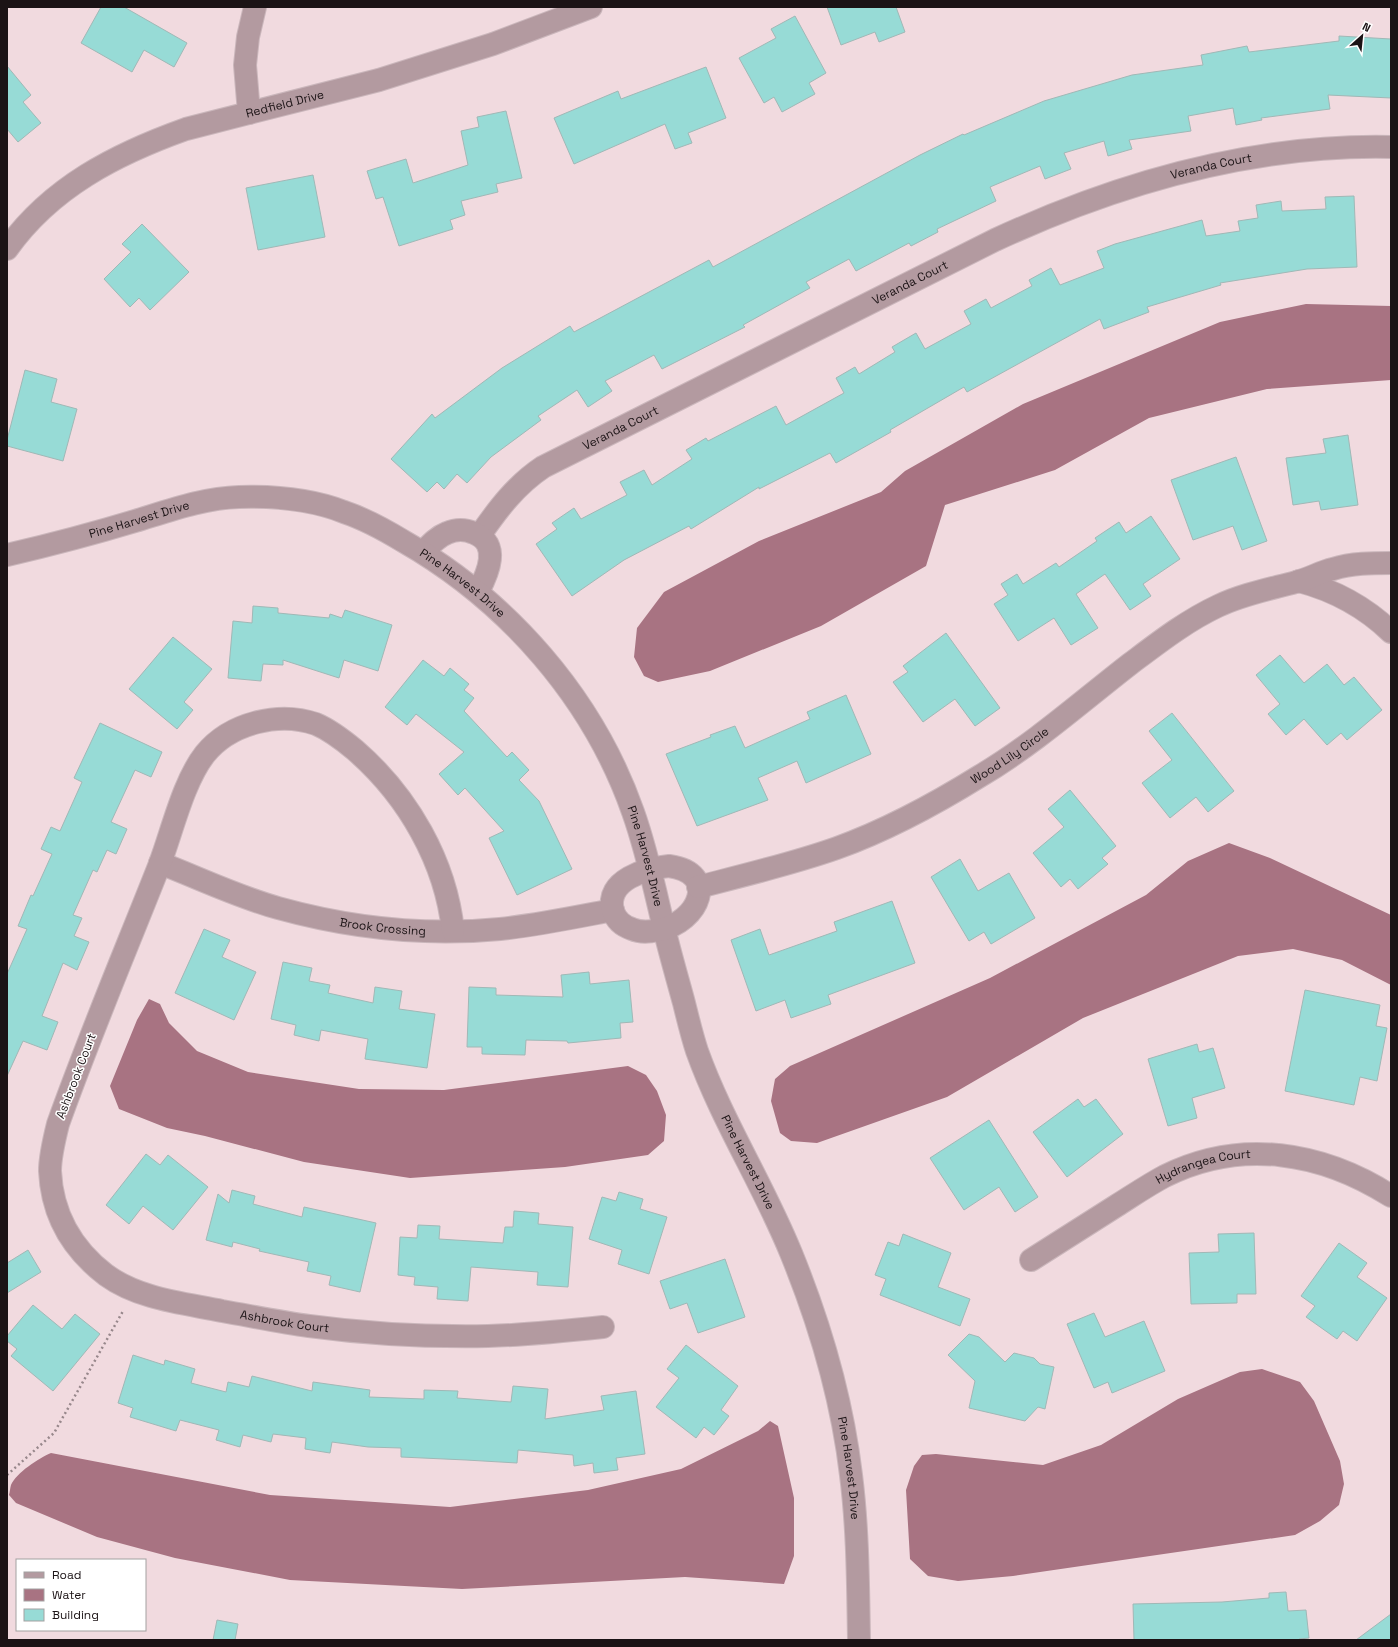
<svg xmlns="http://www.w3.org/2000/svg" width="1398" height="1647" font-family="'Space Grotesk',sans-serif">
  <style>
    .water { fill: #a87382 }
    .building { fill: #97dbd6; stroke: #a0b8b6 }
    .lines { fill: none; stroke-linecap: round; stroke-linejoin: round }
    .minor-casing { stroke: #cab6bb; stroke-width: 24 }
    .path { stroke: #97878b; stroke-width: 2.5; stroke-dasharray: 2 3; stroke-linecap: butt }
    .minor { stroke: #b39aa0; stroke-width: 22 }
    .labels { text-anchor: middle; stroke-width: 3; stroke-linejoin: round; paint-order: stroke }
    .street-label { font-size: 12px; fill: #1b1315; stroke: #fff }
  </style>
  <rect width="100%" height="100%" fill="#f1dadf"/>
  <path class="water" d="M 1306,304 L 1391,306 L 1391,380 L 1267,389 L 1149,418 L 1055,470 L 945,505 L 926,566 L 821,626 L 710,671 L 658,682 L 644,676 L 634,657 L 637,628 L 664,592 L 759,541 L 881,492 L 905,471 L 1023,404 L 1220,322 Z
    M 1229,843 L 1270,858 L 1391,915 L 1391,985 L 1342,960 L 1293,949 L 1238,956 L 1083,1018 L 947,1097 L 817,1143 L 791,1141 L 780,1133 L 771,1101 L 775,1079 L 790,1066 L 990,978 L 1146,895 L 1188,861 Z
    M 149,999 L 160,1004 L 169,1023 L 197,1051 L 248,1072 L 359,1089 L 444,1090 L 628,1066 L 646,1075 L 657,1091 L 666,1115 L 664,1141 L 648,1155 L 565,1167 L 410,1178 L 304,1162 L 205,1136 L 167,1128 L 119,1109 L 110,1086 L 137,1020 Z
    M 1262,1369 L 1300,1382 L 1314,1401 L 1340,1461 L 1344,1484 L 1339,1505 L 1320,1521 L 1295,1535 L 1013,1576 L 958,1581 L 928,1576 L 910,1559 L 906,1490 L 914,1466 L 922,1455 L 936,1454 L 1043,1465 L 1101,1445 L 1178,1399 L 1240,1372 Z
    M 770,1421 L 778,1426 L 794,1498 L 794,1556 L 784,1584 L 685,1577 L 462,1589 L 290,1580 L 175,1558 L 97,1537 L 16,1503 L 9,1495 C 10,1492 10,1488 11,1485 C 16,1473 39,1458 51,1453 L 270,1495 L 450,1507 L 588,1490 L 681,1469 L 758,1431 Z"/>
  <path class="building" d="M 101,7 L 124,7 L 187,43 L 174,67 L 144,50 L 132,72 L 81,43 Z
    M 827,7 L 896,7 L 905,32 L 879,42 L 875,32 L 841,45 Z
    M 795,16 L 826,73 L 809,83 L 815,94 L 782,112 L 774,97 L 764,103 L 739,58 L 776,38 L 771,29 Z
    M 1339,36 L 1391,39 L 1391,98 L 1328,95 L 1330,109 L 1261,118 L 1262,120 L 1236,125 L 1233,108 L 1188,116 L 1191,131 L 1129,140 L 1132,149 L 1108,156 L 1104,141 L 1064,153 L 1071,169 L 1045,179 L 1040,166 L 990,187 L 996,201 L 937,229 L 938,232 L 911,246 L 909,243 L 856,271 L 849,259 L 806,282 L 810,288 L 743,325 L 745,327 L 662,369 L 654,355 L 605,381 L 612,391 L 588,407 L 577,390 L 538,416 L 541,420 L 491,457 L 467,483 L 457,474 L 444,489 L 437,482 L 427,492 L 391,459 L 432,414 L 435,418 L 502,368 L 570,326 L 574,332 L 709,260 L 713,267 L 920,155 L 963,134 L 964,135 L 1044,101 L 1132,75 L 1203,65 L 1201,55 L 1247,46 L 1249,52 L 1339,41 Z
    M 7,66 L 31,95 L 23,102 L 41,123 L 18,142 L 7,129 Z
    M 706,67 L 726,118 L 688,133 L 692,143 L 675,149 L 665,124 L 574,164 L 554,118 L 618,91 L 621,99 Z
    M 506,111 L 522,178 L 496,184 L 498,192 L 461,201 L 465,215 L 450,220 L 453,229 L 399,246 L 383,197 L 376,199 L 367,171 L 406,159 L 413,183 L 468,165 L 461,131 L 479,127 L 477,117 Z
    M 313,175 L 325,237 L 258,250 L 246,188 Z
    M 1354,196 L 1357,267 L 1307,269 L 1220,283 L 1221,285 L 1147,307 L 1149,312 L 1104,329 L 1100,319 L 967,392 L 964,387 L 890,430 L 891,432 L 836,463 L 830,453 L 759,489 L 759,487 L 691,529 L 689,526 L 624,560 L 572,596 L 536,544 L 557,529 L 552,523 L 574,508 L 581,519 L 627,495 L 620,482 L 644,470 L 652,485 L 692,459 L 686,450 L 706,438 L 708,441 L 776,406 L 786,425 L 844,393 L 836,378 L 855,367 L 859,374 L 895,352 L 892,347 L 916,333 L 925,349 L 971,324 L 964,311 L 986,299 L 991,308 L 1032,286 L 1029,280 L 1051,268 L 1060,285 L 1104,268 L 1097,251 L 1115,244 L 1202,220 L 1206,236 L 1240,231 L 1238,221 L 1258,218 L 1256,205 L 1281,201 L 1282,211 L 1326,209 L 1325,197 Z
    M 142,224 L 189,272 L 150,310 L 139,298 L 130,307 L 104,279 L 131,252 L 122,244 Z
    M 25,370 L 57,379 L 51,402 L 77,409 L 63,461 L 7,446 L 7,440 Z
    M 1348,435 L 1358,505 L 1321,510 L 1319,501 L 1293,505 L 1286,458 L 1326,453 L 1323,439 Z
    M 1236,457 L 1267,541 L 1242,550 L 1233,526 L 1193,540 L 1171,480 Z
    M 1151,516 L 1180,559 L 1143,584 L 1151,596 L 1130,610 L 1105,574 L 1076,594 L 1098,628 L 1071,645 L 1054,618 L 1018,641 L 994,604 L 1008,595 L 1001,584 L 1017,574 L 1023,584 L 1056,563 L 1059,567 L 1097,541 L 1095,538 L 1119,522 L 1126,533 Z
    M 253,606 L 278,608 L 278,613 L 329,618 L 330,614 L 342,618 L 345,610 L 392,625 L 378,671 L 344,660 L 339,678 L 283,660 L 283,665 L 263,664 L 261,681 L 228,678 L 233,621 L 252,623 Z
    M 946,633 L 1000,708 L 975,726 L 955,699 L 923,722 L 893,682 L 908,672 L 903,666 Z
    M 173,637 L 212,669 L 184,702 L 193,710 L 177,729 L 129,689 Z
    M 1280,655 L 1304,683 L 1327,664 L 1344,685 L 1354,677 L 1382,710 L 1347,740 L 1341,733 L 1327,745 L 1304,719 L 1286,735 L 1268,714 L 1280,704 L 1256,675 Z
    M 423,660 L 444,676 L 450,668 L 469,684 L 464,690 L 474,698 L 464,711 L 507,757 L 512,752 L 529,770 L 519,780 L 539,801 L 572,869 L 517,895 L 489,838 L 504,831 L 465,788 L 458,795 L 439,774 L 464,752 L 416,714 L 407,725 L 385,707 Z
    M 846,695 L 871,754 L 806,783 L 797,761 L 758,778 L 768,800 L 697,826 L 666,754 L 711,737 L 710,735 L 735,726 L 745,748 L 810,719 L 807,712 Z
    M 1172,713 L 1234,791 L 1208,812 L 1196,797 L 1170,818 L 1142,783 L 1172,760 L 1149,731 Z
    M 100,723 L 162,752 L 151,777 L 135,770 L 111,822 L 127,829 L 116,854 L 107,850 L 97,872 L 93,870 L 73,915 L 82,918 L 74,936 L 89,942 L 77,970 L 63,963 L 42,1016 L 58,1022 L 47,1050 L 23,1041 L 7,1076 L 7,974 L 27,929 L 18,926 L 31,895 L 33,896 L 52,854 L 41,849 L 51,827 L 60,831 L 82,782 L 74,778 Z
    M 1070,790 L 1116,846 L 1102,858 L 1108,864 L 1078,889 L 1070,879 L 1061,887 L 1033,853 L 1064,827 L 1048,809 Z
    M 960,859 L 978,891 L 1009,873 L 1035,918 L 991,944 L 984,932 L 969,941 L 931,877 Z
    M 892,901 L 915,963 L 828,995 L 831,1004 L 791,1018 L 785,1000 L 756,1011 L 731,940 L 760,929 L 769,955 L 837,931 L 834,922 Z
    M 204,929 L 230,940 L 222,957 L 256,972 L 234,1020 L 175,993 Z
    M 283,962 L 312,968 L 309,981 L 330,985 L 328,993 L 373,1003 L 375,987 L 402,991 L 399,1009 L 435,1014 L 427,1068 L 365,1059 L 368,1039 L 321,1030 L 319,1041 L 294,1035 L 296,1025 L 271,1019 Z
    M 589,972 L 590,984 L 629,980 L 633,1022 L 620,1023 L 621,1038 L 568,1043 L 567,1041 L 526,1040 L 525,1055 L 482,1054 L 482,1047 L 467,1047 L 469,987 L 496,988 L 496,995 L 563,997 L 561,975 Z
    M 1305,990 L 1380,1005 L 1376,1026 L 1387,1028 L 1377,1081 L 1360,1077 L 1354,1105 L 1285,1091 Z
    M 1197,1044 L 1199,1052 L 1213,1048 L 1225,1088 L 1192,1098 L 1197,1118 L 1168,1126 L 1148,1059 Z
    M 1078,1099 L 1084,1107 L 1096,1099 L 1123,1134 L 1067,1177 L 1033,1132 Z
    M 989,1120 L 1038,1197 L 1015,1212 L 999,1187 L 964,1210 L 930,1158 Z
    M 146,1154 L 160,1165 L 168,1155 L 208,1187 L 173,1230 L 143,1206 L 129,1224 L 106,1205 Z
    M 232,1190 L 255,1196 L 253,1204 L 302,1217 L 304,1207 L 376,1223 L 360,1292 L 329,1285 L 331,1276 L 307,1271 L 309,1262 L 259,1251 L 260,1249 L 233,1242 L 232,1247 L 206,1240 L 218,1194 L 229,1203 Z
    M 619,1192 L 643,1199 L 640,1209 L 667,1217 L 649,1274 L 618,1264 L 622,1250 L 589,1239 L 602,1197 L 616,1201 Z
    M 514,1211 L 539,1213 L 538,1224 L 573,1227 L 568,1287 L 537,1285 L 538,1272 L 471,1267 L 468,1301 L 437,1299 L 438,1287 L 414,1285 L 415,1277 L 398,1275 L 400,1237 L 417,1238 L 418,1225 L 440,1226 L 439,1239 L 503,1243 L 505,1227 L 513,1227 Z
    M 1254,1233 L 1256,1294 L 1237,1294 L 1237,1303 L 1191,1304 L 1189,1253 L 1219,1252 L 1218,1234 Z
    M 903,1234 L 951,1253 L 938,1287 L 970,1299 L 960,1326 L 880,1295 L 886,1279 L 875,1275 L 888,1242 L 899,1246 Z
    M 1339,1243 L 1367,1263 L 1357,1277 L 1387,1298 L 1357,1341 L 1343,1331 L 1337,1339 L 1306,1317 L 1315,1306 L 1301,1296 Z
    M 28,1250 L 41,1272 L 7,1293 L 7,1263 Z
    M 725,1259 L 745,1317 L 698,1333 L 687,1303 L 670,1309 L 660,1281 Z
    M 33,1305 L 62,1329 L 75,1314 L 100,1334 L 53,1391 L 11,1356 L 17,1349 L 7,1341 L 7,1336 Z
    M 1094,1313 L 1105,1337 L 1144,1321 L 1165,1371 L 1112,1393 L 1108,1382 L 1094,1388 L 1067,1324 Z
    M 969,1334 L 979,1337 L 1005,1362 L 1014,1353 L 1034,1358 L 1040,1364 L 1054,1367 L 1045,1409 L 1038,1407 L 1025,1421 L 969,1408 L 975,1381 L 948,1355 Z
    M 686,1345 L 738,1386 L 721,1410 L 729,1416 L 714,1435 L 704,1427 L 696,1438 L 656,1407 L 679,1378 L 667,1369 Z
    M 133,1355 L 164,1365 L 165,1360 L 195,1369 L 191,1383 L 226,1392 L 228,1382 L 249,1387 L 252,1376 L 312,1391 L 313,1382 L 370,1390 L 369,1397 L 424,1399 L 424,1390 L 458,1391 L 457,1398 L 511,1402 L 513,1386 L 548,1389 L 545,1419 L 604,1410 L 601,1396 L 636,1391 L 645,1454 L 616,1458 L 618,1470 L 594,1473 L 593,1463 L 574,1466 L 573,1455 L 518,1450 L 517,1463 L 466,1460 L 401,1457 L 401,1448 L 368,1447 L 332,1442 L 330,1453 L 305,1449 L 306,1438 L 273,1434 L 271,1442 L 243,1435 L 240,1447 L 216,1440 L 219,1430 L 180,1420 L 176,1431 L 130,1417 L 133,1408 L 118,1403 Z
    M 1286,1592 L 1288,1611 L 1306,1610 L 1309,1638 L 1299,1639 L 1299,1640 L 1134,1640 L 1133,1604 L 1222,1602 L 1269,1598 L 1269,1593 Z
    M 1391,1614 L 1391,1640 L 1356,1640 Z
    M 217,1620 L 238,1624 L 235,1640 L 213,1640 Z"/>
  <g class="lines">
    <defs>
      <g id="minor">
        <path d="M 249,113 L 245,65 L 248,37 L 255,7"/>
        <path id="s1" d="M 7,249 C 51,187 116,154 186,129 L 379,80 L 493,44 L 591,7"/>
        <path id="s2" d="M 480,535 C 498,509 516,485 543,467 L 995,240 C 1118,183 1254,144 1391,147"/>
        <path d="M 423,552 C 430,545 437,537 447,533 C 456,529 465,529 474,533 C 501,544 488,573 478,592"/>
        <path id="s3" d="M 7,555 C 50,545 92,534 135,521 C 168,511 203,498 239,497 C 274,496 311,499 344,512 C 365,519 385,530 403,541 C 508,601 593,698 633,812 C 646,848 654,886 663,924 C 669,950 677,977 684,1003 C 688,1019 692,1036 697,1051 C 722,1121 763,1184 791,1253 C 820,1324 842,1399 851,1475 C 858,1530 858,1585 859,1640"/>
        <path d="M 1299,581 C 1333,590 1365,607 1391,632"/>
        <path id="s4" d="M 160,863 C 199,878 238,897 278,908 C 350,928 426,936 500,929 C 538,925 576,917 613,910"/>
        <path d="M 669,866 C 720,873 699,922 659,930 C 649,932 641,933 632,929 C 623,926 616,920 613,911 C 604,880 647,868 669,866 Z"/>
        <path id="s5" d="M 698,887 C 745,875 792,864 837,848 C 887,830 935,804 980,776 C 1034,744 1081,702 1130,664 C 1158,643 1186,621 1218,606 C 1243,594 1270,589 1296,582 C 1309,579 1320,572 1333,569 C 1352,563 1372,563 1391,563"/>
        <path id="s6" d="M 453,931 C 446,862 408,796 355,750 C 343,740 330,730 316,724 C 279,711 230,723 205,754 C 183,782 172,832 159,866 C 125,952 89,1037 58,1124 C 54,1140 50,1156 50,1171 C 52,1214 72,1249 106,1275 C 139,1299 183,1303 222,1311 C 251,1316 279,1322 309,1326 C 368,1334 428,1337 488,1336 C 526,1335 565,1331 603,1327"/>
        <path id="s7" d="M 1031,1260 C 1059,1242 1088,1224 1116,1206 C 1132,1196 1148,1185 1165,1176 C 1241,1138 1322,1152 1391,1196"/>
      </g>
    </defs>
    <use href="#minor" class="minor-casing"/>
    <path class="path" d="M 7,1475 L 54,1433 L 123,1311"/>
    <use href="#minor" class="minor"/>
  </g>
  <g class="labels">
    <g class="street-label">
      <text dy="4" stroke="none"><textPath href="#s1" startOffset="321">Redfield Drive</textPath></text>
      <text dy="4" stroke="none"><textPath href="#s2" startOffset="828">Veranda Court</textPath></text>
      <text dy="4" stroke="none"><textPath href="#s2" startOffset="504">Veranda Court</textPath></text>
      <text dy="4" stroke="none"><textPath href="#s2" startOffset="180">Veranda Court</textPath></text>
      <text dy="4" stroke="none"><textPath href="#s3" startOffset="137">Pine Harvest Drive</textPath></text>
      <text dy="4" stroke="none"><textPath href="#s3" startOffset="485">Pine Harvest Drive</textPath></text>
      <text dy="4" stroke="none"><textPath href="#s5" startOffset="341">Wood Lily Circle</textPath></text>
      <text dy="4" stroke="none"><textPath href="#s3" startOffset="821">Pine Harvest Drive</textPath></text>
      <text dy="4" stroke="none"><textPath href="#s4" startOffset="233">Brook Crossing</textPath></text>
      <text transform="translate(76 1076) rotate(-69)" y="4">Ashbrook Court</text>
      <text dy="4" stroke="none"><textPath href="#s3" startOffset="1145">Pine Harvest Drive</textPath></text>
      <text dy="4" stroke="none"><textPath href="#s7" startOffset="198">Hydrangea Court</textPath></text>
      <text dy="4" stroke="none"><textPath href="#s6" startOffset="1134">Ashbrook Court</textPath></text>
      <text dy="4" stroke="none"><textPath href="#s3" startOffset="1469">Pine Harvest Drive</textPath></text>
    </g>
  </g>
  <rect width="1398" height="1647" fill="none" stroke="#1b1315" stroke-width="16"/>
  <rect x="16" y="1559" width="130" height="72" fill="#ffffff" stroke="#a4a1a1"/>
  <rect x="24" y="1572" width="20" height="6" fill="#b39aa0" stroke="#a4a1a1"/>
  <text x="52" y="1579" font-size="12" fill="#1b1315">Road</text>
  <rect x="24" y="1589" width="20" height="12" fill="#a87382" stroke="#a4a1a1"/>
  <text x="52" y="1599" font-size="12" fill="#1b1315">Water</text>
  <rect x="24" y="1609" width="20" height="12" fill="#97dbd6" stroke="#a4a1a1"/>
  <text x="52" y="1619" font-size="12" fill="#1b1315">Building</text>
  <g transform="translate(1362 36) rotate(27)" stroke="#ffffff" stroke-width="3" paint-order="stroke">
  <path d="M0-3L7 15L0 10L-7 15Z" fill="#1b1315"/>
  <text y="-6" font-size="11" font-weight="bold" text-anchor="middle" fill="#1b1315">N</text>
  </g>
</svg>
